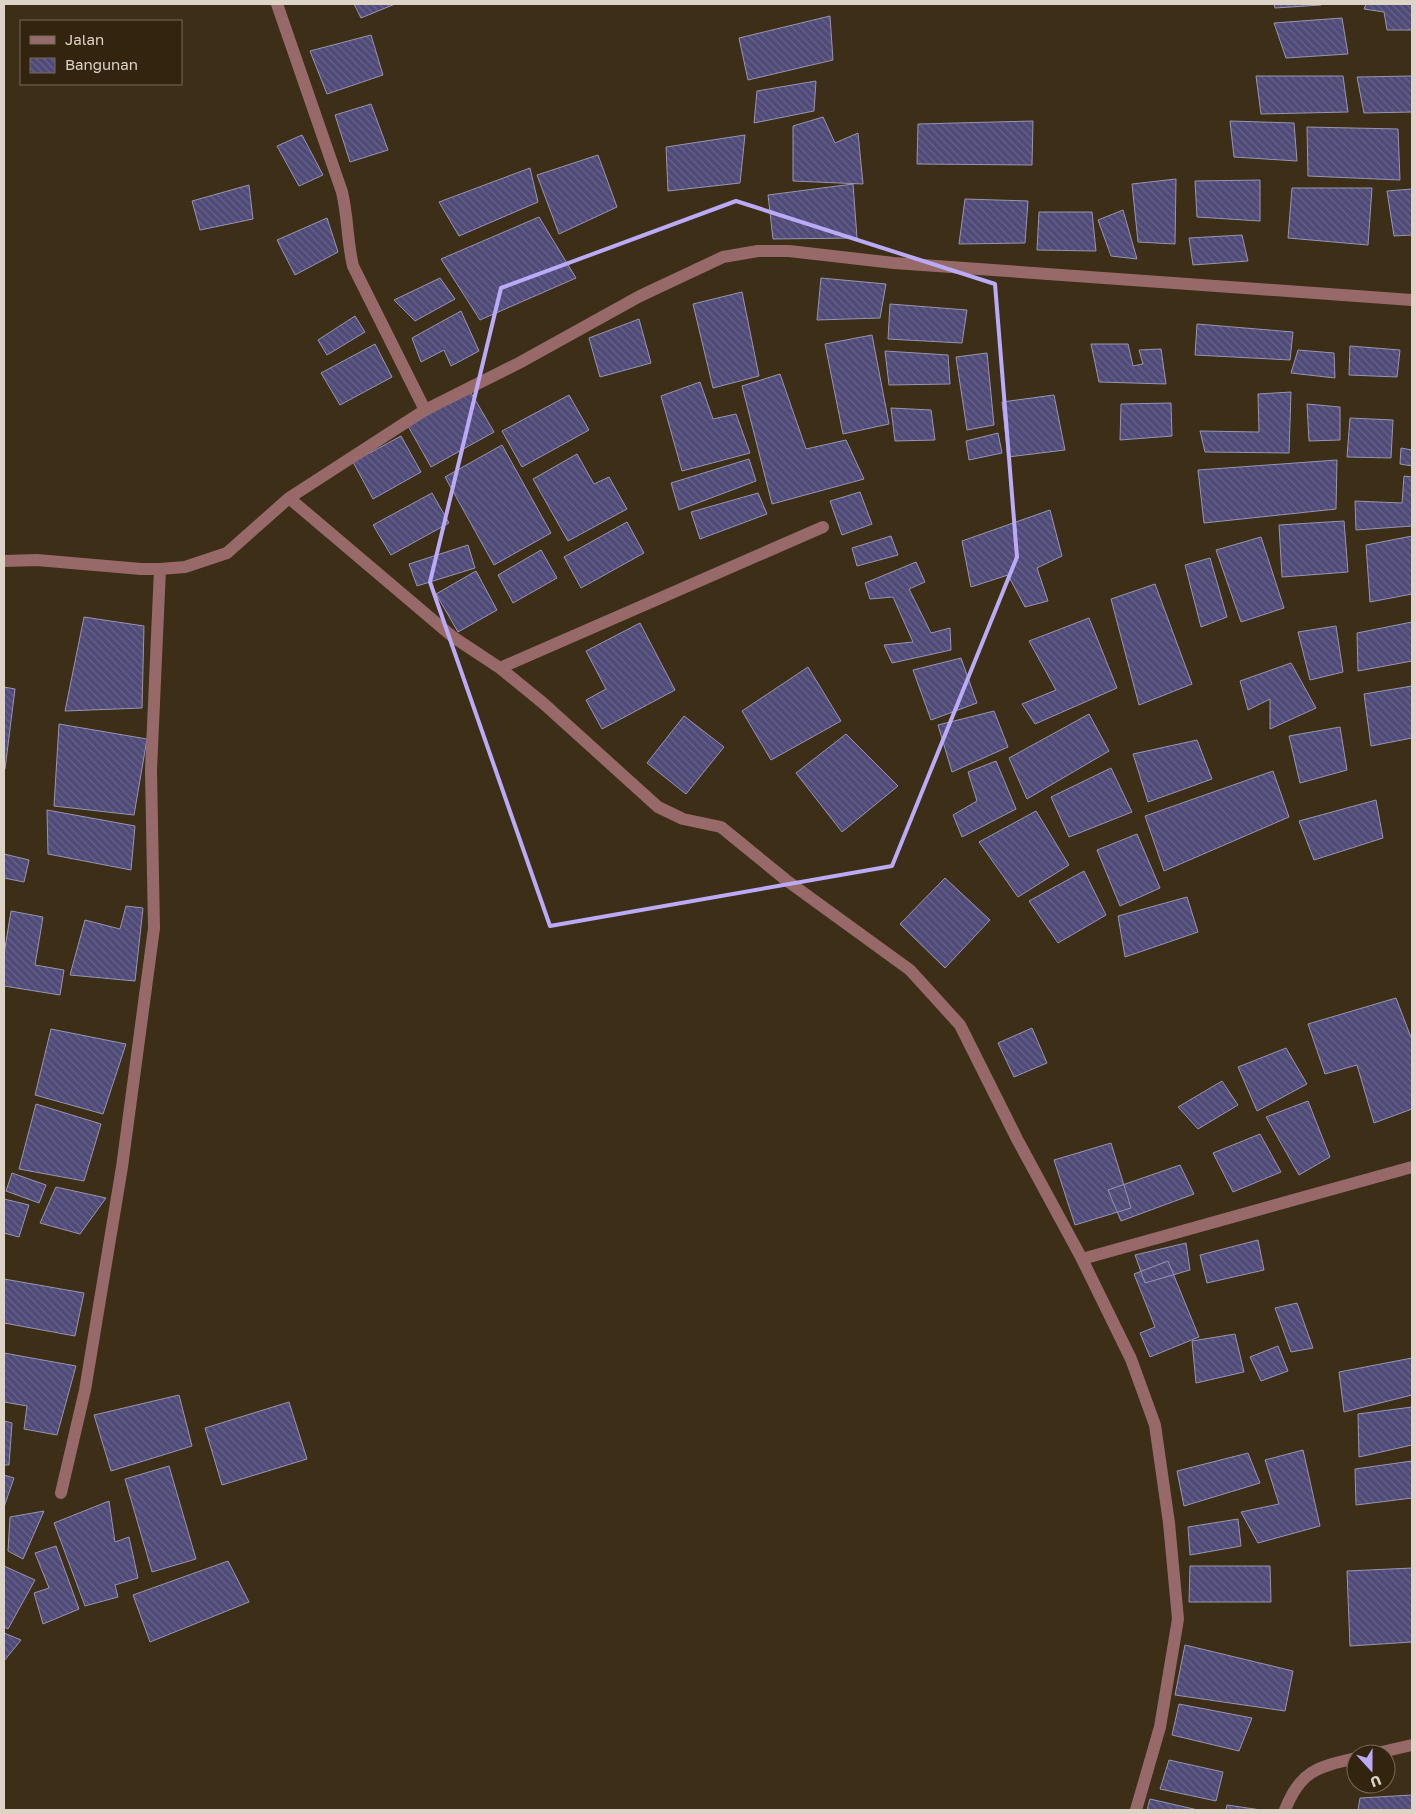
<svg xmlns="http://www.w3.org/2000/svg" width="1416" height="1814" font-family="'Golos Text',sans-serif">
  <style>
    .building { fill: url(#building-back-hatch); stroke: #9795b1 }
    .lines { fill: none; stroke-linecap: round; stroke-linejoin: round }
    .minor { stroke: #986969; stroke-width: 12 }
    .marked { fill: none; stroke: #baaaf7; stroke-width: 4; stroke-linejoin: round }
  </style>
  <defs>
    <pattern id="building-back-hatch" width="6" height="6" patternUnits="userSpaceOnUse" patternTransform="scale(1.25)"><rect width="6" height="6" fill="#4f4a77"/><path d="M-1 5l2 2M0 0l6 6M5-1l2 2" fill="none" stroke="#686389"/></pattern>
  </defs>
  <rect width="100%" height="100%" fill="#3c2e17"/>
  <path class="building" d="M 354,4 L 395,4 L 361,18 Z
    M 1274,4 L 1321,4 L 1321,5 L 1275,8 Z
    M 1366,4 L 1412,4 L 1412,30 L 1387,30 L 1384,12 L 1364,9 Z
    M 830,16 L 833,60 L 748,80 L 739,38 Z
    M 1342,18 L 1348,54 L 1286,58 L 1274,23 Z
    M 371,35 L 383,75 L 327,94 L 310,51 Z
    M 1256,76 L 1343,76 L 1348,112 L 1261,114 Z
    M 1412,76 L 1412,112 L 1364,113 L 1357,77 Z
    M 816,81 L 814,111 L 754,123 L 757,91 Z
    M 371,104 L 388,150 L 350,162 L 335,115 Z
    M 823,117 L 835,143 L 858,133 L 863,184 L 793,181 L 793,126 Z
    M 1033,121 L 1032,165 L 917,164 L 918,124 Z
    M 1230,121 L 1294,123 L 1297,161 L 1234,157 Z
    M 1307,127 L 1398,129 L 1400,180 L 1308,176 Z
    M 302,135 L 323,175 L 299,186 L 277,146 Z
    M 745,135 L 740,183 L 668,191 L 666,147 Z
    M 598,155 L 617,207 L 559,234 L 537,175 Z
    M 530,168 L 538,202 L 459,236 L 439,202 Z
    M 1176,179 L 1175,244 L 1138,242 L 1132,184 Z
    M 1260,180 L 1260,221 L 1197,217 L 1195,181 Z
    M 853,184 L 857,238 L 773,239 L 768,195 Z
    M 249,185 L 253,219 L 200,230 L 192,201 Z
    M 1292,188 L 1372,188 L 1368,245 L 1288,238 Z
    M 1412,189 L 1412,235 L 1394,236 L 1387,191 Z
    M 965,199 L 1028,201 L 1025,243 L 959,244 Z
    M 1123,210 L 1137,259 L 1111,256 L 1098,220 Z
    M 1039,212 L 1092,212 L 1096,251 L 1037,250 Z
    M 539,217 L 576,278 L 480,320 L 441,259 Z
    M 327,218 L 338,252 L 295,275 L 277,240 Z
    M 1242,235 L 1248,261 L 1193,265 L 1189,238 Z
    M 440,278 L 455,299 L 415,321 L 394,300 Z
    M 821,278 L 886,284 L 880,318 L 817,320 Z
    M 742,292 L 759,376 L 713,388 L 693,304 Z
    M 890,304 L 967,310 L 962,343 L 888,339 Z
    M 461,311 L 479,351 L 451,366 L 444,350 L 421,362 L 412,338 Z
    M 355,316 L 365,332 L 327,355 L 318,340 Z
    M 639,319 L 651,363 L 600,377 L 589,338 Z
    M 1197,324 L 1293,332 L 1290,360 L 1195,355 Z
    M 872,335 L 889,424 L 843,434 L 825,344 Z
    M 375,344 L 392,377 L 340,405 L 321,373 Z
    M 1091,344 L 1128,344 L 1133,366 L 1143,364 L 1139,350 L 1161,349 L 1166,384 L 1099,382 Z
    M 1350,346 L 1400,350 L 1397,377 L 1349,375 Z
    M 1298,350 L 1334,353 L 1335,378 L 1291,373 Z
    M 885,351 L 948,355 L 950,384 L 889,385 Z
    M 987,353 L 994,425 L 967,430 L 956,357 Z
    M 780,374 L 806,449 L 846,440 L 864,479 L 772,504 L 742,386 Z
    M 700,382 L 713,419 L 736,414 L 750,453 L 682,471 L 661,396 Z
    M 470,391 L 494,432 L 431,467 L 408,426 Z
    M 1291,392 L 1289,453 L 1205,452 L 1200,431 L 1259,432 L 1258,394 Z
    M 569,395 L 589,430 L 522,467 L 502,431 Z
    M 1054,395 L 1065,450 L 1008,457 L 1002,402 Z
    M 1171,403 L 1172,436 L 1120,440 L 1121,404 Z
    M 1307,404 L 1340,407 L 1340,440 L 1309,441 Z
    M 891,408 L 931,410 L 935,440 L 895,441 Z
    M 1350,418 L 1393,420 L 1391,458 L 1347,457 Z
    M 998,433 L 1002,453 L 969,460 L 966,441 Z
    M 401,436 L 421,472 L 373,499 L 353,462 Z
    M 502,445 L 551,533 L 494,565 L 445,477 Z
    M 1401,448 L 1412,450 L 1412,466 L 1400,464 Z
    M 577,454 L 594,484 L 609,477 L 627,509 L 568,541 L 533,479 Z
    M 749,459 L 756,481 L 679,510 L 671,483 Z
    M 1337,460 L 1336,509 L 1204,523 L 1198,470 Z
    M 1404,476 L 1412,477 L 1412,526 L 1356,530 L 1355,501 L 1402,503 Z
    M 860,492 L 872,524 L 842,535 L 830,501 Z
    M 432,493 L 449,523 L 391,555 L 373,525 Z
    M 758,493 L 767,514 L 700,539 L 691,512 Z
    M 1050,510 L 1062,556 L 1037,568 L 1048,601 L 1025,607 L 1008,575 L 971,587 L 962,541 Z
    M 1344,521 L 1348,572 L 1282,577 L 1279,525 Z
    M 627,522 L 644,553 L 581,588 L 564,557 Z
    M 891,536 L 898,555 L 857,566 L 852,548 Z
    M 1412,536 L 1412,594 L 1370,602 L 1366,545 Z
    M 1261,537 L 1284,608 L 1241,622 L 1216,550 Z
    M 468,545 L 475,568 L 417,586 L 409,564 Z
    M 541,550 L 557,578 L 513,603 L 498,575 Z
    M 1210,558 L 1227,617 L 1201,627 L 1185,565 Z
    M 916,562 L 925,582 L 909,589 L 931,633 L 950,628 L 951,650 L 892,663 L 884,645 L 913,642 L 893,597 L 870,599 L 865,583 Z
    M 476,571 L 497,610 L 458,632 L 436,594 Z
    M 1155,584 L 1192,684 L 1139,705 L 1111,599 Z
    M 84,617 L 144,626 L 142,708 L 65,711 Z
    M 1089,618 L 1117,688 L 1035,724 L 1022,704 L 1056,690 L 1029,641 Z
    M 1412,622 L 1412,661 L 1358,671 L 1357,633 Z
    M 640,623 L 675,690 L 602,729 L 586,700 L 606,689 L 586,651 Z
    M 1336,626 L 1343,672 L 1310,680 L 1298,632 Z
    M 961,658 L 977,703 L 931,720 L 913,670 Z
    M 1291,663 L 1316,708 L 1270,729 L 1270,699 L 1248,710 L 1240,681 Z
    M 808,667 L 841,721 L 771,760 L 742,711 Z
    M 1412,686 L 1412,738 L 1371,746 L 1364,694 Z
    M 4,687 L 15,689 L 5,769 L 4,769 Z
    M 994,711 L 1008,747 L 952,772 L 938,725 Z
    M 1089,714 L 1109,751 L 1027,799 L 1009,758 Z
    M 684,716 L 724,747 L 686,794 L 647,763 Z
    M 59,724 L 147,739 L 134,815 L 54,806 Z
    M 1340,727 L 1347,770 L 1300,783 L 1289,736 Z
    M 846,734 L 898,786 L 842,832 L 796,773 Z
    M 1197,740 L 1212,779 L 1148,802 L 1133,754 Z
    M 996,761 L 1016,809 L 962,837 L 953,815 L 977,801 L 968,772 Z
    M 1111,768 L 1132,812 L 1069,837 L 1051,797 Z
    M 1273,771 L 1289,817 L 1164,871 L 1145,816 Z
    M 1376,800 L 1383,838 L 1314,860 L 1299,821 Z
    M 47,810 L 135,826 L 131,870 L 48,854 Z
    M 1036,811 L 1069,865 L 1018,897 L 979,842 Z
    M 1137,834 L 1160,888 L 1120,906 L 1097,850 Z
    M 4,854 L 29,860 L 24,882 L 4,878 Z
    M 1084,871 L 1106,915 L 1058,943 L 1029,901 Z
    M 945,878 L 990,920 L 945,968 L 900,924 Z
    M 1187,897 L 1198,932 L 1125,957 L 1118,916 Z
    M 126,906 L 143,908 L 135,981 L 70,975 L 85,920 L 120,929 Z
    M 11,911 L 43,917 L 35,965 L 64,970 L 60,995 L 4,986 L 4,954 Z
    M 1396,998 L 1412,1040 L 1412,1109 L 1374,1123 L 1357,1065 L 1325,1074 L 1308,1024 Z
    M 1032,1028 L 1047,1063 L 1014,1077 L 998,1043 Z
    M 51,1029 L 126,1044 L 103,1114 L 35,1095 Z
    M 1286,1048 L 1307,1084 L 1257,1111 L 1238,1067 Z
    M 1222,1081 L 1238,1105 L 1198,1129 L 1178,1107 Z
    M 1308,1101 L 1330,1157 L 1299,1175 L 1266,1117 Z
    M 36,1104 L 101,1124 L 84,1181 L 19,1169 Z
    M 1260,1134 L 1281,1172 L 1233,1192 L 1213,1153 Z
    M 1111,1143 L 1131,1208 L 1075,1225 L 1054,1160 Z
    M 1180,1165 L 1194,1194 L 1121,1221 L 1108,1190 Z
    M 12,1173 L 46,1185 L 39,1203 L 6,1191 Z
    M 56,1187 L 106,1198 L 80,1234 L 40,1223 Z
    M 4,1199 L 29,1205 L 19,1237 L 4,1233 Z
    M 1258,1240 L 1264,1270 L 1207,1283 L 1200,1255 Z
    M 1186,1243 L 1190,1270 L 1145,1283 L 1135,1255 Z
    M 1168,1261 L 1199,1337 L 1150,1357 L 1140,1333 L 1155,1327 L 1134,1274 Z
    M 4,1279 L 84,1293 L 75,1336 L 4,1323 Z
    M 1297,1303 L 1313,1348 L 1291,1352 L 1275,1308 Z
    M 1235,1334 L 1244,1372 L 1196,1383 L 1192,1341 Z
    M 1278,1346 L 1288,1371 L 1261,1381 L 1250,1357 Z
    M 4,1353 L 76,1366 L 57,1435 L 24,1429 L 27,1406 L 4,1402 Z
    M 1412,1358 L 1412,1395 L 1344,1412 L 1339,1372 Z
    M 179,1395 L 192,1446 L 111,1471 L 94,1415 Z
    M 289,1402 L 307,1459 L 222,1485 L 205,1428 Z
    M 1412,1407 L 1412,1445 L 1359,1457 L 1358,1414 Z
    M 4,1421 L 12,1423 L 9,1465 L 4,1465 Z
    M 1303,1450 L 1320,1526 L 1258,1543 L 1241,1512 L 1279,1504 L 1265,1460 Z
    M 1248,1453 L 1260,1483 L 1184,1506 L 1177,1471 Z
    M 1412,1461 L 1412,1498 L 1356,1505 L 1355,1469 Z
    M 169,1466 L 196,1559 L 152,1572 L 125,1479 Z
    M 4,1475 L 14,1478 L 4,1507 Z
    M 109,1501 L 115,1542 L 129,1537 L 138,1578 L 115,1585 L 118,1597 L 85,1606 L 54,1523 Z
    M 44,1511 L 23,1559 L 8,1551 L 10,1517 Z
    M 1238,1519 L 1241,1546 L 1190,1555 L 1188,1527 Z
    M 56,1546 L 79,1609 L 43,1624 L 34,1593 L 49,1588 L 35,1553 Z
    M 228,1561 L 249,1602 L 150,1642 L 133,1595 Z
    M 4,1566 L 35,1580 L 8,1629 L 4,1627 Z
    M 1190,1566 L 1270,1566 L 1271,1602 L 1189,1602 Z
    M 1412,1568 L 1412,1642 L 1350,1646 L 1347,1571 Z
    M 4,1633 L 21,1640 L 4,1661 Z
    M 1185,1645 L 1293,1671 L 1285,1711 L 1175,1695 Z
    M 1179,1704 L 1252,1718 L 1239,1751 L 1172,1735 Z
    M 1169,1760 L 1223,1772 L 1216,1801 L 1160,1789 Z
    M 1412,1795 L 1412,1810 L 1358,1810 L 1360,1798 Z
    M 1150,1799 L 1198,1810 L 1147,1810 Z
    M 1227,1805 L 1261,1810 L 1226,1810 Z"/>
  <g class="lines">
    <path class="minor" d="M 277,4 L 342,192 C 348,217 347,241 353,266 L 425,410
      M 289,498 L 453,637 L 500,668 L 543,703 L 658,807 L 683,819 L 721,827 L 786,880 L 910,970 L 960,1025 L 1017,1139 L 1082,1259 L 1131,1359 L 1155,1425 L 1169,1523 L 1178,1619 L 1160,1727 L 1136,1810
      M 4,561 L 37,560 L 141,569 L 160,569 L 185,567 L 227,553 L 289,498 L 425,410 L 519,363 L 640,296 L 723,257 L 758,251 L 789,251 L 894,263 L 1412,300
      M 500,668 L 823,527
      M 1082,1259 L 1412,1167
      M 61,1493 L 85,1390 L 122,1167 L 154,928 L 151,770 L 160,569
      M 1373,1754 L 1412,1745
      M 1285,1810 C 1300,1771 1317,1767 1356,1758"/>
  </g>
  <path class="marked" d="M 736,201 L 995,284 L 1017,557 L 892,866 L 550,926 L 430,582 L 501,288 Z"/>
  <rect width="1416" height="1814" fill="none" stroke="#ddd4c7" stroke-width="10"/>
  <rect x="20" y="20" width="162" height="65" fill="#32240e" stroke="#766a58"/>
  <rect x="30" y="36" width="25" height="8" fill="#986969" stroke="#766a58"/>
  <text x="65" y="45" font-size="15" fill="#ddd4c7">Jalan</text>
  <rect x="30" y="58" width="25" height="15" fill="url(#building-back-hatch)" stroke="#766a58"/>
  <text x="65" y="70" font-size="15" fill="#ddd4c7">Bangunan</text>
  <g transform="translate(1371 1769) rotate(159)"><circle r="24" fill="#32240e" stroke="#766a58"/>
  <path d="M0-4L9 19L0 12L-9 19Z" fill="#baaaf7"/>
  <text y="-8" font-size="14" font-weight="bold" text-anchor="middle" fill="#ddd4c7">U</text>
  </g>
</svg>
